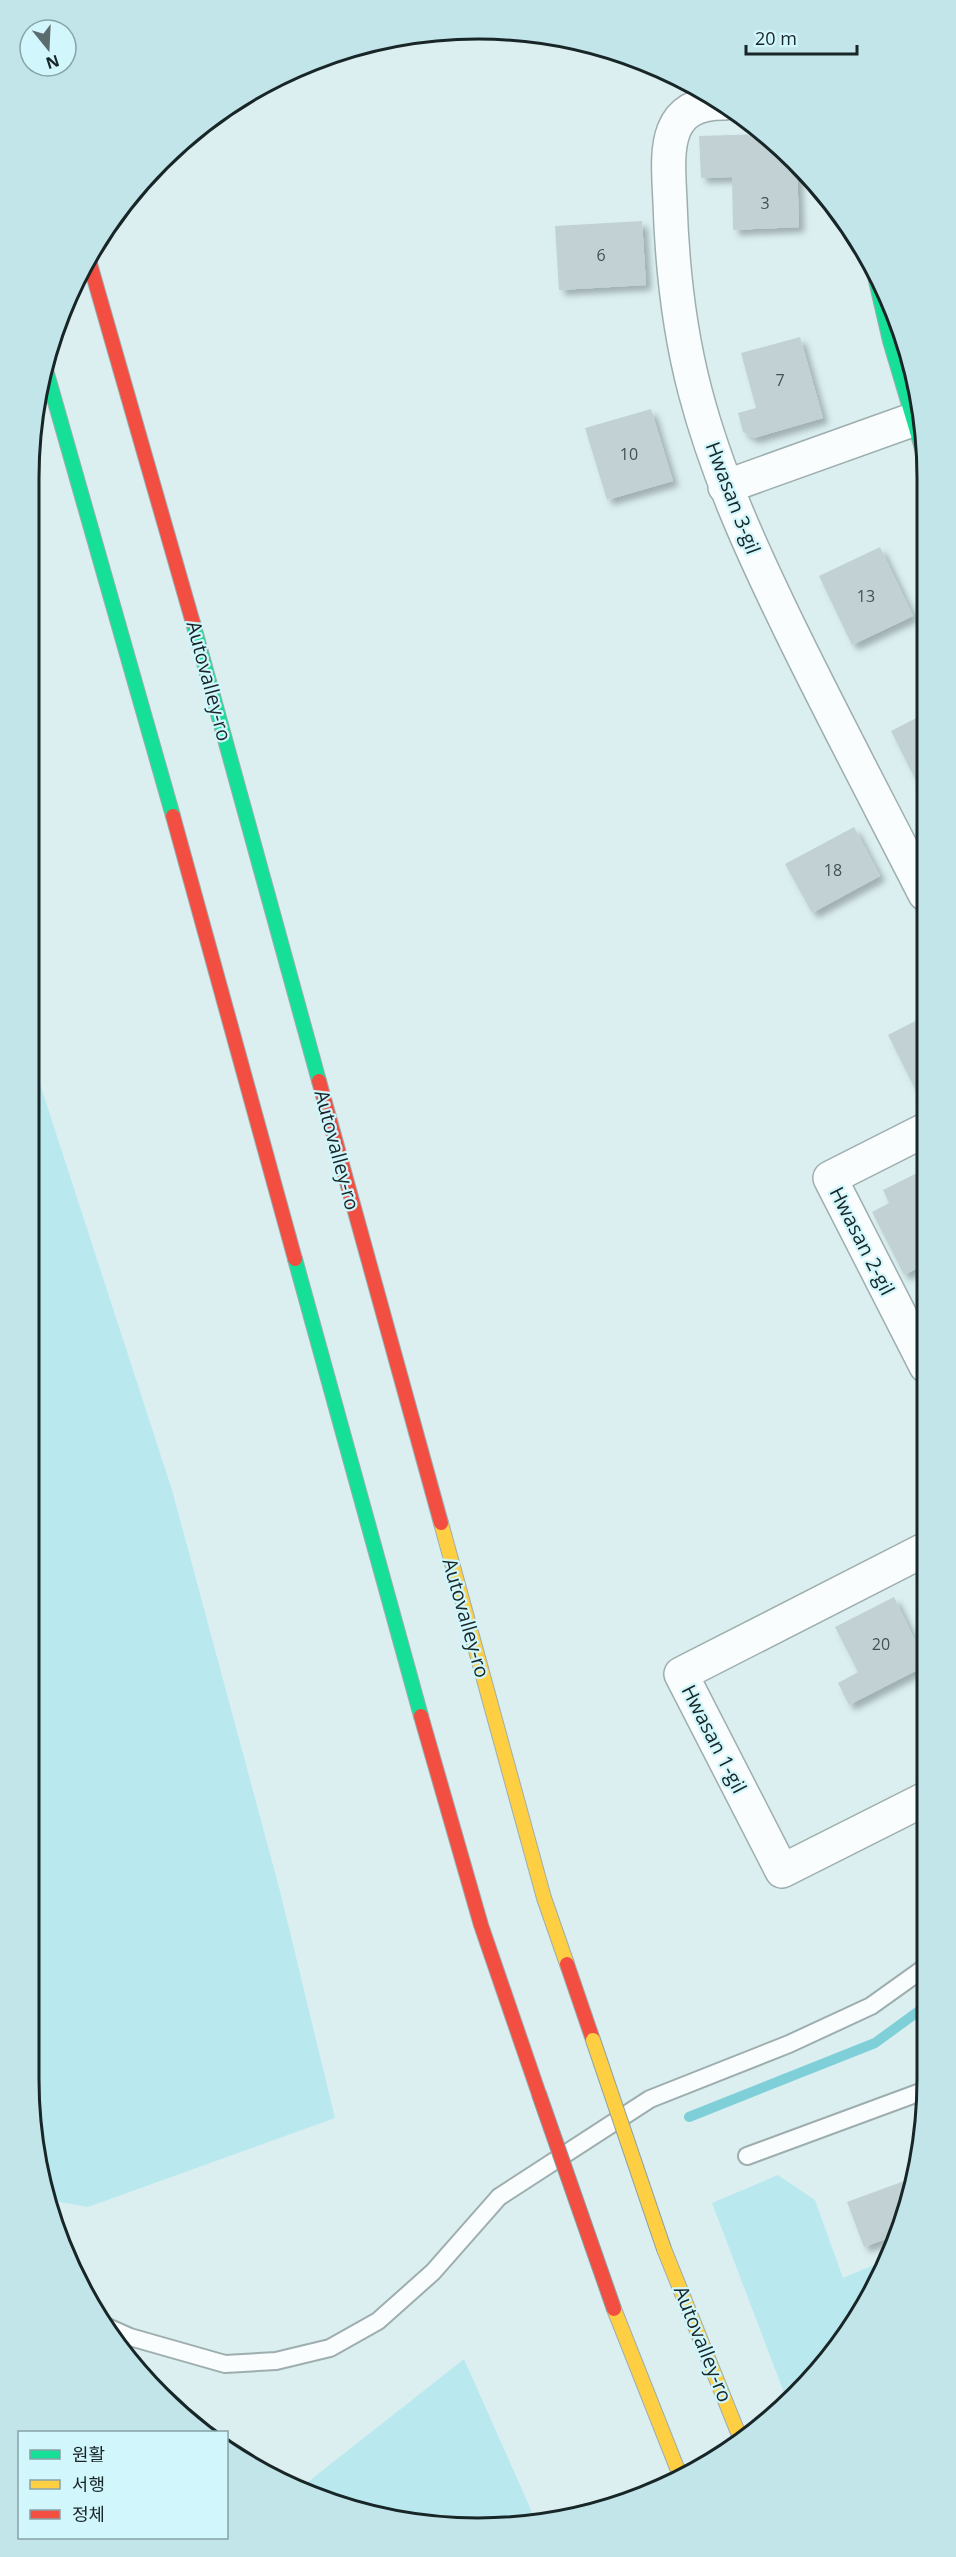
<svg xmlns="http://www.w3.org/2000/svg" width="956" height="2557" font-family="'Open Sans','Noto Sans KR',sans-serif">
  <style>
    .green { fill: #b9e9ef }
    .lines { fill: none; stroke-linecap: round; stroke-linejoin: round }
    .stream { stroke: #7ecfd8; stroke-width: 10 }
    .building { fill: #c2d2d4; filter: url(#shadow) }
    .lane-casing { stroke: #9eaeaf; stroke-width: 20 }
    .street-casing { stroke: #9eaeaf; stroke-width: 36 }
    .fast-casing { stroke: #9eaeaf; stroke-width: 16 }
    .slow-casing { stroke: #9eaeaf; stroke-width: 16 }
    .jam-casing { stroke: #9eaeaf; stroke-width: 16 }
    .lane { stroke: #fafdfd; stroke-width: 16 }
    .street { stroke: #fafdfd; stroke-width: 33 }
    .fast { stroke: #16e098; stroke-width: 14 }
    .slow { stroke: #ffcf43; stroke-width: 14 }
    .jam { stroke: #f24e42; stroke-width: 14 }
    .slow-bridge-casing { stroke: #8aa0a3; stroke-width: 16; stroke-linecap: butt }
    .jam-bridge-casing { stroke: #8aa0a3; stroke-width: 16; stroke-linecap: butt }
    .slow-bridge { stroke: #ffcf43; stroke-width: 14 }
    .jam-bridge { stroke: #f24e42; stroke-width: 14 }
    .labels { text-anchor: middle; stroke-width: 4.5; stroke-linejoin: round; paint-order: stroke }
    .number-label { font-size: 16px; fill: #425153 }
    .street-label { font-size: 20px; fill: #182628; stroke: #d1f6fb }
    .rim { fill: none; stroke: #182628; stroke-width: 3 }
  </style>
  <defs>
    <filter id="shadow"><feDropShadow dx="5.5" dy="5.5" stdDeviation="3" flood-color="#0004"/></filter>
  </defs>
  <rect width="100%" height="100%" fill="#dbeff1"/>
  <path class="green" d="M 28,1037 L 40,1084 L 172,1490 L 280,1891 L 335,2118 L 88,2207 L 49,2200 L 29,2079 Z
    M 778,2175 L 815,2200 L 843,2278 L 888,2259 L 881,2278 L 835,2352 L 786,2398 L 712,2203 Z
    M 464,2359 L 536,2521 L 419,2525 L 334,2505 L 299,2489 Z"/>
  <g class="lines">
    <path class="stream" d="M 689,2117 L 875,2043 L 927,2005"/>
  </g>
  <path class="building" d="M 762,134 L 797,165 L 799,227 L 733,230 L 732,177 L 701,178 L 699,136 Z
    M 642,221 L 646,285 L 559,290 L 555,226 Z
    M 800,337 L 823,418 L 754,438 L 743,432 L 738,413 L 756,408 L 741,353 Z
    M 651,409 L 673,481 L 607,500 L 585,428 Z
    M 880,547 L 913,616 L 852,645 L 819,576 Z
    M 924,714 L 924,797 L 891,731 Z
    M 854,827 L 880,876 L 812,913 L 785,864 Z
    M 925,1016 L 925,1086 L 916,1091 L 888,1035 Z
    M 925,1169 L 926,1264 L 904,1275 L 872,1212 L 889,1203 L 883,1190 Z
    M 926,1584 L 926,1608 L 916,1589 Z
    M 894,1597 L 927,1665 L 849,1705 L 838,1683 L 858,1672 L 835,1627 Z
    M 915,2177 L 912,2196 L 897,2235 L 864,2247 L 847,2202 Z"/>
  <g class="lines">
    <defs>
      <path id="lane" d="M 747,2156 L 926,2090
        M 105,2326 L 130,2337 L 225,2364 L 276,2361 L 330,2348 L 378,2321 L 433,2272 L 499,2197 L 650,2099 L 789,2044 L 871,2006 L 927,1966"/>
      <path id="street" d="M 725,103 C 660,102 668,155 670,202 C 672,266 679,330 695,391 C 717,475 753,553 791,631 C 834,719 880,806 925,894
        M 725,487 L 912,420
        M 925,1130 L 830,1178 L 926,1366
        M 926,1549 L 681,1674 L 782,1871 L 927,1798"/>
      <path id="fast" d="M 873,268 L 890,341 L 924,455
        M 44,363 L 173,816
        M 193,623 L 319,1081
        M 295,1259 L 421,1716"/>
      <path id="slow" d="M 441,1523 L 544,1898 L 567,1964
        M 664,2249 L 741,2440
        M 614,2309 L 681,2478"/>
      <path id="jam" d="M 88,257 L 193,623
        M 173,816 L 295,1259
        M 319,1081 L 441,1523
        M 421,1716 L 481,1925 L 539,2094
        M 567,1964 L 593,2040"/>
    </defs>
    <use href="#lane" class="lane-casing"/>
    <use href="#street" class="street-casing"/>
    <use href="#fast" class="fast-casing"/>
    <use href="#slow" class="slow-casing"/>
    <use href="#jam" class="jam-casing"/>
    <use href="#lane" class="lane"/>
    <use href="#street" class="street"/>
    <use href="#fast" class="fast"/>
    <use href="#slow" class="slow"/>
    <use href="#jam" class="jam"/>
    <defs>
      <path id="slow-bridge" d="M 593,2040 L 664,2249"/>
      <path id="jam-bridge" d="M 539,2094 L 614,2309"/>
    </defs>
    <use href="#slow-bridge" class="slow-bridge-casing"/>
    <use href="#jam-bridge" class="jam-bridge-casing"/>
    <use href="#slow-bridge" class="slow-bridge"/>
    <use href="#jam-bridge" class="jam-bridge"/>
  </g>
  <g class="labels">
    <g class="number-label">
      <text x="765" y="209">3</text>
      <text x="601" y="261">6</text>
      <text x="780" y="386">7</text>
      <text x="629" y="460">10</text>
      <text x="866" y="602">13</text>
      <text x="833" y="876">18</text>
      <text x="881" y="1650">20</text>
    </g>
    <g class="street-label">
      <text transform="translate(733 498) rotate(69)" y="7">Hwasan 3-gil</text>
      <text transform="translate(209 681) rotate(75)" y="7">Autovalley-ro</text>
      <text transform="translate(337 1150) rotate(75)" y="7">Autovalley-ro</text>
      <text transform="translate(862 1241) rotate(63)" y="7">Hwasan 2-gil</text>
      <text transform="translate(466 1618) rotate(74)" y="7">Autovalley-ro</text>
      <text transform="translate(714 1739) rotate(63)" y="7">Hwasan 1-gil</text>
      <text transform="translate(703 2344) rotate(68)" y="7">Autovalley-ro</text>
    </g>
  </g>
  <path d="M0 0H956V2557H0ZM478 39H478A439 439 0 0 1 917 478V2079A439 439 0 0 1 478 2518H478A439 439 0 0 1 39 2079V478A439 439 0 0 1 478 39Z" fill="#c2e5ea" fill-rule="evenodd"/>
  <path class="rim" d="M478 39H478A439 439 0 0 1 917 478V2079A439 439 0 0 1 478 2518H478A439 439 0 0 1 39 2079V478A439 439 0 0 1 478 39Z"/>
  <rect x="18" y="2431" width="210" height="108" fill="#d1f6fb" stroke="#87a3a7" stroke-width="1.5"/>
  <rect x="30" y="2450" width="30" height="9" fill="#16e098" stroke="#87a3a7" stroke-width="1.5"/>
  <text x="72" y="2461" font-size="18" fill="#182628">원활</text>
  <rect x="30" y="2480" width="30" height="9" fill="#ffcf43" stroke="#87a3a7" stroke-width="1.5"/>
  <text x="72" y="2491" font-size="18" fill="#182628">서행</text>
  <rect x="30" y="2510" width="30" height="9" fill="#f24e42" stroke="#87a3a7" stroke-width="1.5"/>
  <text x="72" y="2521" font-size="18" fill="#182628">정체</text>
  <g transform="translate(48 48) rotate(162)"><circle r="28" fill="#d1f6fb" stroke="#87a3a7" stroke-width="1.5"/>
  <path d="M0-4.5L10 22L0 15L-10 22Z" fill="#5c6c6e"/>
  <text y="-9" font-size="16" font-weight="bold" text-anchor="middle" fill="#182628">N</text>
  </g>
  <path d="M746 45v9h111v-9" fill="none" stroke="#182628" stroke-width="3"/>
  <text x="755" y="45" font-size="18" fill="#182628" stroke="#d1f6fb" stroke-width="4.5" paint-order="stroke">20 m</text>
</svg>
